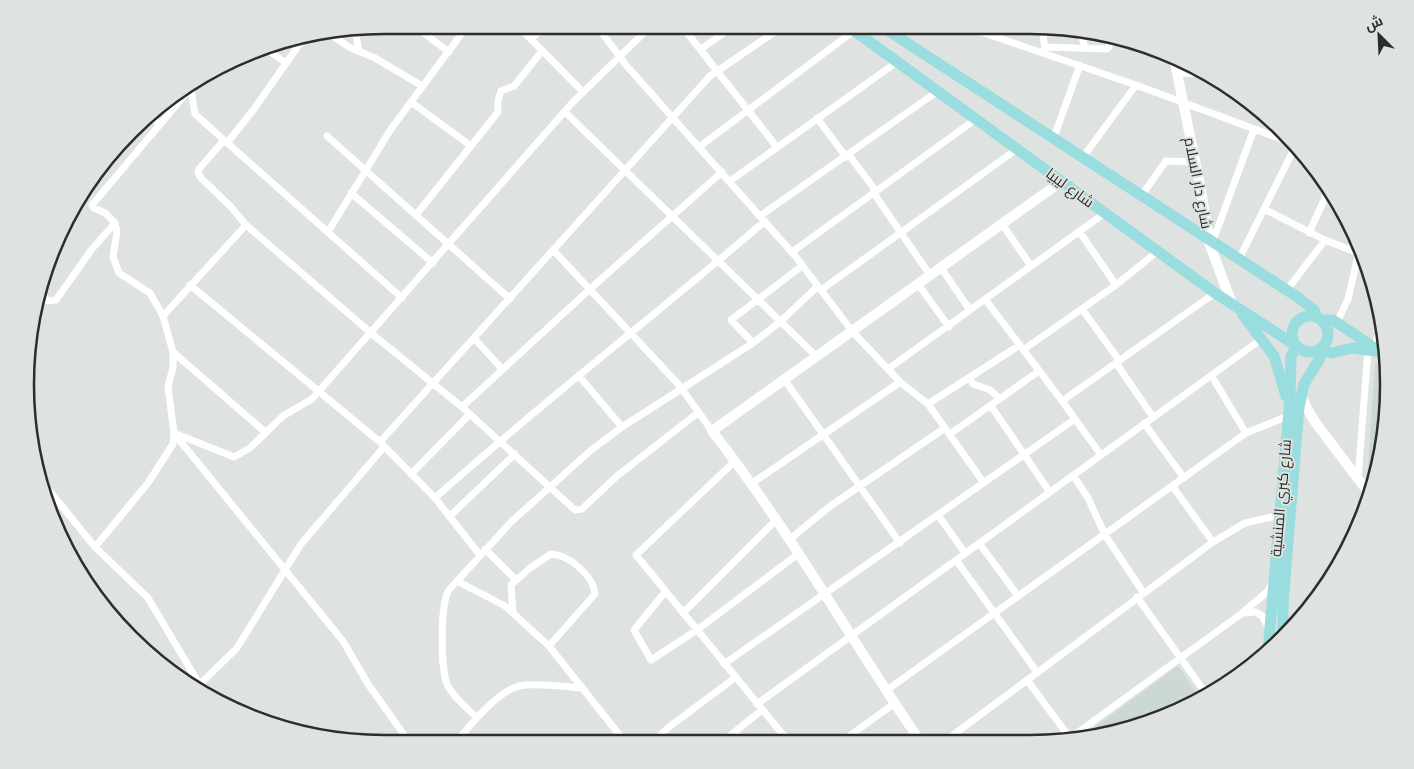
<svg xmlns="http://www.w3.org/2000/svg" width="1414" height="769" font-family="Inter,Cairo,sans-serif">
  <style>
    .built { fill: #ccd8d2 }
    .lines { fill: none; stroke-linecap: round; stroke-linejoin: round }
    .street { stroke: #fff; stroke-width: 7 }
    .secondary { stroke: #fff; stroke-width: 10 }
    .primary { stroke: #99dddf; stroke-width: 11 }
    .labels { text-anchor: middle; stroke-width: 4; stroke-linejoin: round; paint-order: stroke }
    .street-label { font-size: 15px; fill: #2c2e2d; stroke: #dee2e0 }
    .rim { fill: none; stroke: #2c2e2d; stroke-width: 2.5 }
  </style>
  <rect width="100%" height="100%" fill="#dee2e0"/>
  <path class="built" d="M 1375,363 L 1388,371 L 1386,431 L 1373,489 L 1367,482 Z
    M 1178,666 L 1200,698 L 1145,725 L 1076,741 Z"/>
  <g class="lines">
    <path class="street" d="M 413,25 L 449,52
      M 517,25 L 583,92
      M 596,25 L 626,65 L 796,257 L 852,331 L 900,382 L 928,404 L 984,483
      M 681,25 L 776,146
      M 964,26 L 1136,85 L 1295,144
      M 1042,26 L 1045,50
      M 355,30 L 359,51
      M 1080,30 L 1085,48
      M 330,34 L 349,47 L 375,58 L 422,86
      M 531,39 L 546,25
      M 263,47 L 286,63
      M 1045,47 L 1107,49 L 1109,47 L 1108,35
      M 701,49 L 735,25
      M 1177,73 L 1211,74
      M 191,89 L 195,114 L 224,140 L 199,169 L 198,173 L 201,178 L 231,207 L 246,225 L 371,333 L 462,407 L 575,510 L 582,509 L 617,476 L 699,412
      M 411,102 L 471,146
      M 565,112 L 816,356
      M 151,115 L 159,125
      M 817,118 L 846,157
      M 327,136 L 510,299
      M 1054,137 L 1080,65
      M 224,140 L 402,298
      M 227,143 L 254,109 L 303,39
      M 699,147 L 855,30
      M 849,155 L 873,187 L 877,198 L 930,275
      M 1083,157 L 1136,85
      M 730,181 L 897,62
      M 351,193 L 433,263
      M 1142,195 L 1166,161 L 1195,162
      M 1264,209 L 1325,240 L 1363,255
      M 416,215 L 498,112 L 498,101 L 501,91 L 514,86 L 542,51
      M 760,216 L 938,91
      M 1002,224 L 1031,266
      M 1079,231 L 1116,285
      M 328,232 L 391,129 L 468,25
      M 1309,233 L 1329,189
      M 1213,241 L 1254,129
      M 554,251 L 679,385 L 712,431
      M 792,252 L 976,119
      M 1239,259 L 1296,145
      M 941,268 L 970,310
      M 918,284 L 949,327
      M 190,285 L 380,442 L 435,498 L 480,555
      M 38,290 L 48,301 L 56,300 L 92,249 L 115,223
      M 821,290 L 1017,149
      M 1287,290 L 1325,240
      M 985,299 L 1062,401
      M 1082,309 L 1119,360
      M 163,316 L 150,293 L 119,273 L 113,257 L 117,232 L 115,223 L 105,213 L 94,208 L 92,205 L 195,83
      M 1337,322 L 1348,299 L 1360,247
      M 474,338 L 502,369
      M 753,343 L 731,320 L 802,266
      M 1374,347 L 1382,326
      M 1023,350 L 1116,285 L 1158,251
      M 173,352 L 265,432
      M 1116,363 L 1153,417
      M 888,369 L 1105,213
      M 1211,375 L 1246,433
      M 579,376 L 622,427
      M 970,378 L 973,384 L 990,390 L 1000,399
      M 784,379 L 900,543
      M 928,404 L 1020,345
      M 991,406 L 1049,491
      M 462,407 L 590,289 L 722,172
      M 1075,419 L 1101,455
      M 1144,423 L 1184,478
      M 174,433 L 234,457 L 250,448 L 283,416 L 312,399 L 573,102 L 652,25
      M 950,434 L 1039,371
      M 176,436 L 343,641 L 368,684 L 410,743
      M 380,442 L 710,76 L 785,25
      M 735,461 L 636,555 L 789,742
      M 411,474 L 470,414
      M 1073,475 L 1088,498 L 1105,535 L 1143,592
      M 1358,478 L 1368,350
      M 43,483 L 95,547 L 148,598 L 207,697
      M 751,484 L 900,382
      M 1173,487 L 1213,542
      M 435,498 C 542,402 656,315 765,221
      M 938,515 L 965,553
      M 450,516 L 515,454
      M 789,540 L 829,507 L 945,428
      M 979,543 L 1018,596
      M 95,547 L 148,483 L 173,444 L 174,433 L 168,387 L 173,367 L 173,352 L 163,316 L 246,225
      M 485,549 L 515,579
      M 956,560 L 1037,672
      M 457,581 L 505,606 L 549,646 L 625,742
      M 665,592 L 634,630 L 651,660 L 697,630 L 798,554
      M 1137,597 L 1207,695
      M 513,612 L 511,585 L 530,568 L 551,554 C 569,555 593,575 595,594 L 549,646
      M 683,613 L 775,521
      M 1244,613 L 1256,612 L 1262,616 L 1269,628
      M 724,664 L 1075,419 L 1062,401 L 1215,293
      M 1027,680 L 1070,738
      M 199,685 L 237,648 L 301,544 L 384,447
      M 887,690 L 1246,433 L 1288,416
      M 757,704 L 1263,338
      M 477,718 C 467,708 454,698 448,686 C 440,672 440,602 449,590 L 510,523 L 590,451 L 622,427 L 753,343 L 781,321 L 818,286
      M 735,732 L 743,742
      M 945,741 L 1213,542 L 1245,523 L 1280,515
      M 1066,741 L 1241,614 L 1267,592 L 1272,584
      M 653,742 L 669,727 L 736,677
      M 722,742 L 762,710
      M 841,742 L 895,703
      M 455,743 C 471,725 496,692 519,686 C 536,682 564,687 582,688"/>
    <path class="secondary" d="M 1174,58 L 1201,190 L 1210,245 L 1232,304
      M 1301,397 L 1315,422 L 1371,496
      M 1358,527 L 1364,514
      M 920,741 C 850,639 789,529 712,431 L 1062,181"/>
    <path class="primary" d="M 848,26 L 1215,293 L 1295,345
      M 881,26 L 1299,298 L 1314,310 L 1317,317
      M 1243,315 L 1274,356 L 1286,396
      M1292 334a18 18 0 1 1 36 0a18 18 0 1 1-36 0Z
      M 1322,320 L 1333,320 L 1388,357
      M 1320,350 L 1331,353 L 1353,348 L 1375,351
      M 1283,639 L 1283,603 L 1299,407 L 1304,384 L 1320,358 L 1320,350
      M 1268,651 L 1290,398 L 1291,357 L 1296,346"/>
  </g>
  <g class="labels">
    <g class="street-label">
      <text transform="translate(1198 183) rotate(79)" y="5">شارع دار السلام</text>
      <text transform="translate(1070 188) rotate(36)" y="5">شارع ليبيا</text>
      <text transform="translate(1281 498) rotate(-85)" y="5">شارع كبري المنشية</text>
    </g>
  </g>
  <path d="M0 0H1414V769H0ZM384 34H1030A350 350 0 0 1 1380 384V385A350 350 0 0 1 1030 735H384A350 350 0 0 1 34 385V384A350 350 0 0 1 384 34Z" fill="#dee2e0" fill-rule="evenodd"/>
  <path class="rim" d="M384 34H1030A350 350 0 0 1 1380 384V385A350 350 0 0 1 1030 735H384A350 350 0 0 1 34 385V384A350 350 0 0 1 384 34Z"/>
  <g transform="translate(1379 35) rotate(336)" stroke="#dee2e0" stroke-width="4" paint-order="stroke">
  <path d="M0-4L9 19L0 12L-9 19Z" fill="#2c2e2d"/>
  <text y="-8" font-size="14" font-weight="bold" text-anchor="middle" fill="#2c2e2d">ش</text>
  </g>
</svg>
